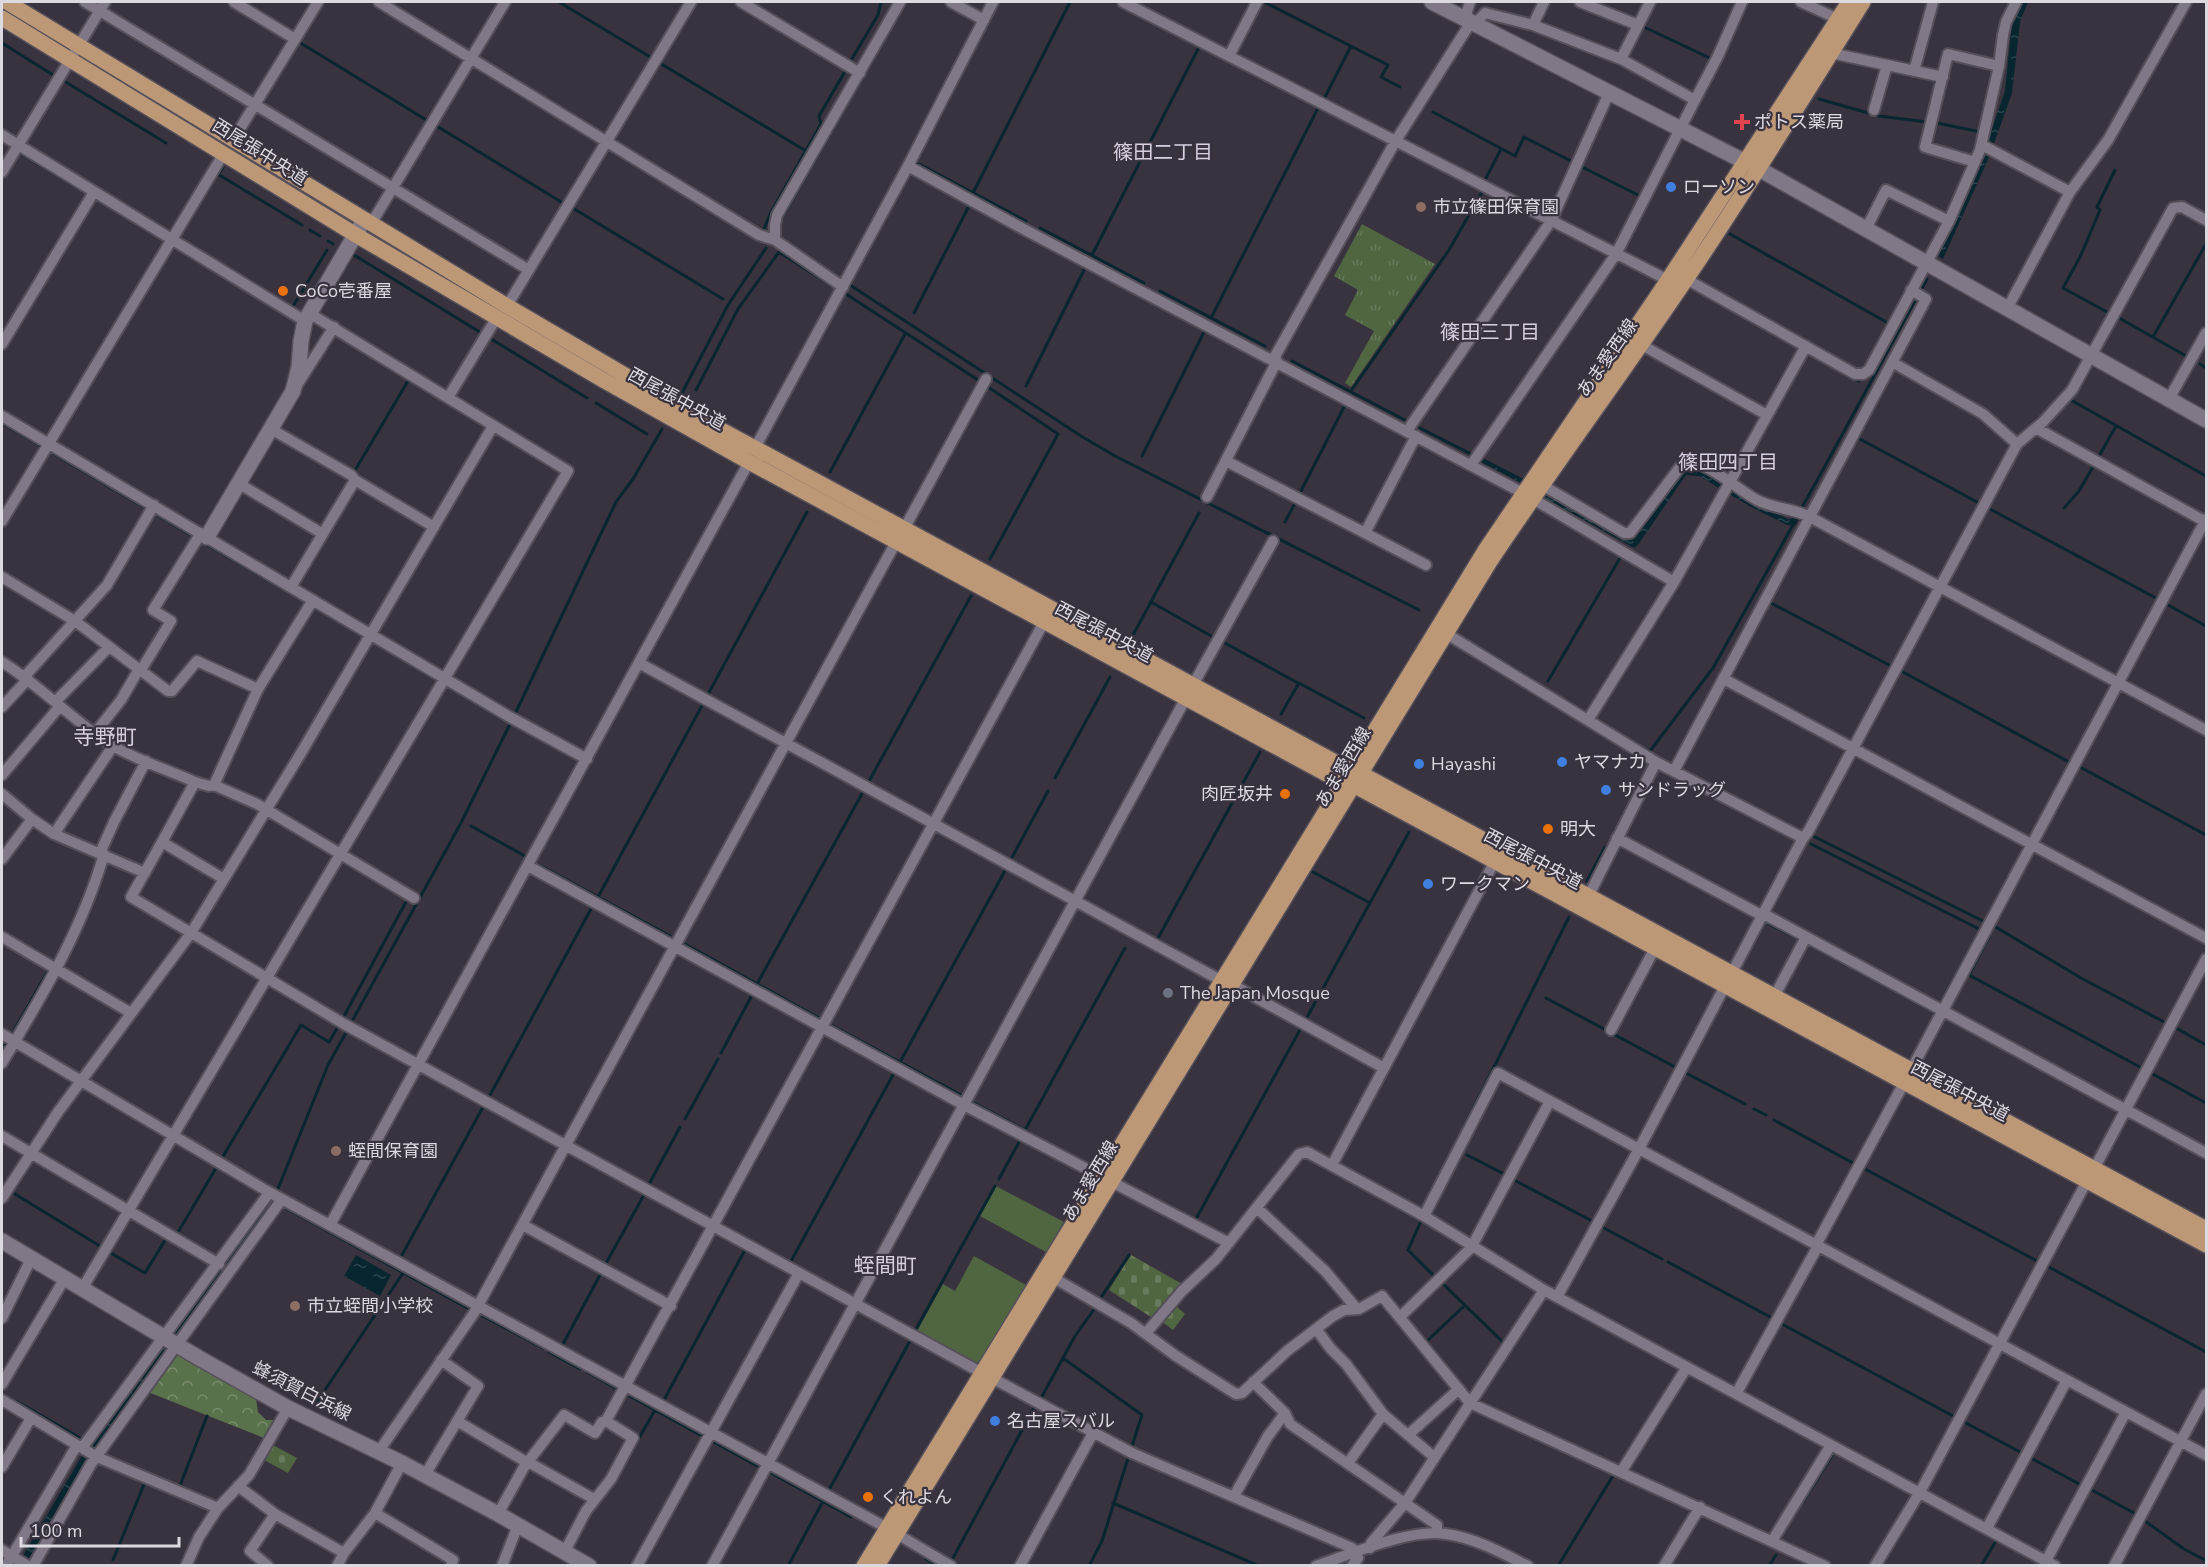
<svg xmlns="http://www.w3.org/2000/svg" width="2208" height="1567" font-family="'Nunito Sans','Noto Sans JP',sans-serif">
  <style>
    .grass { fill: #4f6641 }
    .forest { fill: url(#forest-crowns) }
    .cemetery { fill: url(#cemetery-stones) }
    .park { fill: url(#park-tufts) }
    .water { fill: url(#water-ripples) }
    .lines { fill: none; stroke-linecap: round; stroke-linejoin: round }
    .stream { stroke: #082630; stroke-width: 3 }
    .street-casing { stroke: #554f5a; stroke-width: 14 }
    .secondary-casing { stroke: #554f5a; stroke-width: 18 }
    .primary-casing { stroke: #554f5a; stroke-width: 18 }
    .street { stroke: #807887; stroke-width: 10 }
    .secondary { stroke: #807887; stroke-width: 15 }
    .primary { stroke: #bc9877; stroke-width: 15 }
    .health-dot { fill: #e0444e; stroke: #39323f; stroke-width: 2 }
    .shop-dot { fill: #3f7fe0; stroke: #39323f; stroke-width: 2 }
    .education-dot { fill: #8d6e63; stroke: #39323f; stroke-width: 2 }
    .food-dot { fill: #e8710a; stroke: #39323f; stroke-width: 2 }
    .worship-dot { fill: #6b7280; stroke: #39323f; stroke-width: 2 }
    .labels { text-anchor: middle; stroke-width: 4.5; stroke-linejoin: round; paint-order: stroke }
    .poi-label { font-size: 18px; fill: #ddd9e1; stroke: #39323f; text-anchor: start }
    .street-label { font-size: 18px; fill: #ddd9e1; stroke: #39323f }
    .neighbourhood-label { font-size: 20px; fill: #d7cfe0; stroke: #39323f }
    .quarter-label { font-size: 21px; fill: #d7cfe0; stroke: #39323f }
  </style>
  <defs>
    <pattern id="forest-crowns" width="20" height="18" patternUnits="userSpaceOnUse" patternTransform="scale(1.5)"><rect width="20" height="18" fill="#5a724b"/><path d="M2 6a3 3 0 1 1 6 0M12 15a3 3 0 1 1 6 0" fill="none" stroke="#798c6d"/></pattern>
    <pattern id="cemetery-stones" width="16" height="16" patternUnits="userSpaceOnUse" patternTransform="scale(1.5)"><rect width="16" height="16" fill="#4f6641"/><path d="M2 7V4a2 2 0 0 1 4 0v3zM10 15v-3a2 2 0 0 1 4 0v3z" fill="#687b5c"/></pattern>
    <pattern id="park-tufts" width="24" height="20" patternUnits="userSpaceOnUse" patternTransform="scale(1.5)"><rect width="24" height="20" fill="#4f6641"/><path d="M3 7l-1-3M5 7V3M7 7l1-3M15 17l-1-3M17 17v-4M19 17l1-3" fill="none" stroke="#687b5c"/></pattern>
    <pattern id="water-ripples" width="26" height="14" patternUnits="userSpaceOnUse" patternTransform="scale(1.5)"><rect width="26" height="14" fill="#082630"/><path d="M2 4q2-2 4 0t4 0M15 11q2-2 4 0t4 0" fill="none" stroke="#2c454e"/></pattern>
  </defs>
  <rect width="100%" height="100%" fill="#39323f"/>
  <path class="grass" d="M 996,1186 L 1064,1222 L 1046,1252 L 980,1216 Z
    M 974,1256 L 1026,1285 L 978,1364 L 973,1365 L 916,1333 L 943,1284 L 955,1291 Z"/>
  <path class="forest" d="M 175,1352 L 256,1398 L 258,1412 L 266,1420 L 274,1420 L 264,1438 L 148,1392 Z"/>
  <path class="cemetery" d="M 1131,1255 L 1184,1285 L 1154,1319 L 1109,1290 Z
    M 1175,1305 L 1185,1314 L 1173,1330 L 1161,1321 Z
    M 273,1445 L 297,1458 L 288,1473 L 264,1460 Z"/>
  <path class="park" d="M 1362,224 L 1435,264 L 1351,387 L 1345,383 L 1374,331 L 1345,315 L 1358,290 L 1334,276 Z"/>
  <path class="water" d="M 2022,2 L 2028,2 L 2020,22 L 2012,93 L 1990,155 L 1943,259 L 1938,256 L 1983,155 L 2005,91 L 2012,22 Z
    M 1481,457 L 1520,477 L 1626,539 L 1631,540 L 1635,536 L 1678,474 L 1690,467 L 1697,469 L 1756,503 L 1788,519 L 1794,518 L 1797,513 L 1801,515 L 1795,526 L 1787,525 L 1751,507 L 1699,476 L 1686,475 L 1638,545 L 1634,548 L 1545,498 L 1544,495 L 1479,461 Z
    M 356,1255 L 391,1275 L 380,1296 L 344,1276 Z
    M 161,1346 L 166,1349 L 165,1353 L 88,1459 L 25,1565 L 17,1566 L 87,1447 Z"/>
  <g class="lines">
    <path class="stream" d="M 559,2 L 652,58
      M 1264,2 L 1388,65 L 1381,77 L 1400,87
      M 1644,27 L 1712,59
      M 299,42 L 428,121
      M 2,43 L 53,75
      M 658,62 L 806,151
      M 850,62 L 878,15 L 881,2
      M 64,81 L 166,143
      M 1325,97 L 1351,46
      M 1819,99 L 1879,116 L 1927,122
      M 1433,112 L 1515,156 L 1524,137 L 1571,161
      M 1937,123 L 1981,132
      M 435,125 L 563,203 L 562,205
      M 20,153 L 78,188
      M 919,164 L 1026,221
      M 1582,167 L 1642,197
      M 216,173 L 302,225
      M 218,175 L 223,167
      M 1485,180 L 1501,149
      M 973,193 L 1070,2
      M 571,207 L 723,299
      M 782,218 L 900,12
      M 1040,228 L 1144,283
      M 764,229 L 770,214 L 821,124 L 819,116 L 847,68
      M 310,230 L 320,236
      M 1730,234 L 1888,323
      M 328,241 L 333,244
      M 354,255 L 483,334
      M 1092,255 L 1199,47
      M 829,271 L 838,277
      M 850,285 L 1081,436 L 1115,456 L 1419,610
      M 1160,291 L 1265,346
      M 846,294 L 978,380
      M 292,308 L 327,250
      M 914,313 L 968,208
      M 2109,313 L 2063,288 L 2080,257 L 2100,210 L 2097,207 L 2115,170
      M 1211,318 L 1318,108
      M 2119,318 L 2188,357
      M 488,337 L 587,398
      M 2153,337 L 2206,244
      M 1292,361 L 1405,420
      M 2200,364 L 2206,368
      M 1852,378 L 1859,381
      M 1026,386 L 1085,268
      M 988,387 L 1058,434 L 990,559
      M 696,390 L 738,309 L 779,252 L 832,286
      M 1351,391 L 1449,250 L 1482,192
      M 682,393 L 728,305 L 766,248
      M 2069,399 L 2206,476
      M 596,403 L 647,434
      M 2,423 L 41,446
      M 1420,428 L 1473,455
      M 1858,438 L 1979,503
      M 49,451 L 147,509
      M 1142,456 L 1204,332
      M 2098,458 L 2116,426
      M 354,472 L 408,381
      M 830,472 L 905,334
      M 1301,491 L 1344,407
      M 1988,508 L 2156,598
      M 2064,508 L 2079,491 L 2094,465
      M 1801,509 C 1844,433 1884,356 1927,279
      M 154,513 L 192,536
      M 1285,522 L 1295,503
      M 206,544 L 283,589
      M 1151,602 L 1213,637
      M 1771,603 L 1891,666
      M 2168,605 L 2206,626
      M 314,607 L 361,635
      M 1133,635 L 1199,513
      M 1223,642 L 1298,683
      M 375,643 L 440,682
      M 1472,643 L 1534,681
      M 1901,671 L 2069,762
      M 1548,681 L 1620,558
      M 447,686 L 502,719
      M 707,696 L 807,512
      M 1281,714 L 1299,683 L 1364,718
      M 514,716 L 616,502 L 633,479 L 662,429
      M 1643,748 L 1650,751 L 1713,668 L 1794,523
      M 2078,766 L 2206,835
      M 1055,778 L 1110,677
      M 868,783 L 971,596
      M 274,808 L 340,848
      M 471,826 L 525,856
      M 1813,836 L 1985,922
      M 1811,844 L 1979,929 L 1980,930 L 1940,1004
      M 1010,861 L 1048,791
      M 541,866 L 670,936
      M 1313,872 L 1370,903
      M 1587,881 L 1605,847
      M 598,897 L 704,702
      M 1767,923 L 1800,940
      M 1994,926 L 2081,978 L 2166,1023
      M 1135,928 L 1157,940 L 1260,752
      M 1989,937 L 1969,975 L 2140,1067
      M 685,944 L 819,1018
      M 1808,944 L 1935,1013
      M 757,984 L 864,790
      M 1546,998 L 1675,1067
      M 343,1018 L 407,900
      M 1945,1018 L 1996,1045
      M 1305,1021 L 1409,832
      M 351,1023 L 462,821 L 511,722
      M 833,1026 L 961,1095
      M 2176,1028 L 2206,1045
      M 12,1034 L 48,971
      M 2,1051 L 7,1041
      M 721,1053 L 752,995
      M 900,1062 L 1007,867
      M 1686,1073 L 1745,1104
      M 2151,1073 L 2206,1103
      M 489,1097 L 592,907
      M 974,1103 L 1025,1130 L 1125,948
      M 1754,1109 L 1766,1115
      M 685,1119 L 718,1059
      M 1774,1120 L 1853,1163
      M 1465,1125 L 1569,917
      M 1025,1130 L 1042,1140
      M 1467,1155 L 1506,1175
      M 222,1158 L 301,1025 L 329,1042 L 339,1025
      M 1865,1169 L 2037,1261
      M 999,1179 L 1019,1142
      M 1512,1179 L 1594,1222
      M 648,1186 L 680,1127
      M 1368,1191 L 1421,1221 L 1408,1250 L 1435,1277
      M 15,1194 L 103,1248
      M 282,1206 L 471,1310
      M 1197,1217 L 1301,1028
      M 1602,1227 L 1662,1259
      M 177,1234 L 216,1168
      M 109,1252 L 145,1273 L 167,1237
      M 402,1255 L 483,1107
      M 1668,1262 L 1772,1318
      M 790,1263 L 894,1073
      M 605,1265 L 645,1193
      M 2047,1266 L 2206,1352
      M 1442,1283 L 1505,1344
      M 1100,1299 L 1129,1255
      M 479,1314 L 543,1348
      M 1780,1323 L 1953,1416
      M 915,1331 L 995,1186
      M 172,1337 L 273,1201 L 328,1065 L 348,1029
      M 1425,1343 L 1463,1307
      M 563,1344 L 601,1273
      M 549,1352 L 580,1369
      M 1063,1358 L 1142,1415 L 1131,1449
      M 587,1372 L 619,1390
      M 626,1394 L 702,1436
      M 664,1400 L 746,1248
      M 1040,1400 L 1075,1336 L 1095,1308
      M 16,1401 L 82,1439
      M 315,1405 L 403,1273
      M 1964,1422 L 2022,1453
      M 712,1441 L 759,1467
      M 2029,1457 L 2083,1486
      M 771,1473 L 851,1517
      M 179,1488 L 207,1416
      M 610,1489 L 655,1410
      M 2090,1489 L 2134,1513
      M 829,1490 L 911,1339
      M 1803,1502 L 1833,1454
      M 1113,1503 L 1259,1566
      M 2145,1521 L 2184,1549 L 2205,1560
      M 926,1559 L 938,1566
      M 113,1560 L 145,1482
      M 952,1560 L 1035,1406
      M 788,1566 L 823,1501
      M 1089,1566 L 1102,1541 L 1129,1455
      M 1558,1566 L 1614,1474
      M 1769,1566 L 1776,1555
      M 1981,1566 L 1996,1541"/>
    <defs>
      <path id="street" d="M 85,2 L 529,270
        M 234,2 L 295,39
        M 379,2 L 759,235 L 775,240 L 843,287
        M 741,2 L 860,73
        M 951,2 L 984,20
        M 1123,2 L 1668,280
        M 1580,2 L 1638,25
        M 1801,2 L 1838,19
        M 1465,18 L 1470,2
        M 1533,25 L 1544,2
        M 1831,53 L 1943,77
        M 1229,56 L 1257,2
        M 1621,59 L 1650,2
        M 1914,71 L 1933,2
        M 1695,100 L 1718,56 L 1742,2
        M 1874,110 L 1887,65
        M 2,135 L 305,321
        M 233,140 L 318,2
        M 1982,145 L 2070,192
        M 1975,162 L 1925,147 L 1948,54 L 1999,66
        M 908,166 L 1029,232 L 1523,493 L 1674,582 L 1806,346
        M 2,172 L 105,2
        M 371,224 L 505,2
        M 1866,229 L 1886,190 L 1949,221
        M 775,240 L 775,225 L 777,215 L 900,2
        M 1686,279 L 1855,374 L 1863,374 L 1869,370 L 1949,221 L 1980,150 L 1999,66 L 2003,35 L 2006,22 L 2016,2
        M 507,306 L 691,2
        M 2007,309 L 2070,192 L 2108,140 L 2186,2
        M 2,344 L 94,192
        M 1640,344 L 1767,415
        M 1273,360 L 1395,142 L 1471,22
        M 1892,362 L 1983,414 L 2017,444
        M 297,385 L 334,327
        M 449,396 L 497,317
        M 2169,399 L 2206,333
        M 2,416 L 508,716 L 587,759
        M 2036,428 L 2206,522
        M 271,429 L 351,475 L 355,480 L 434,527
        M 1407,431 L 1551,221 L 1609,93
        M 755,448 L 908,166 L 993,2
        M 1226,461 L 1365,533 L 1416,436
        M 1471,465 L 1616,254 L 1695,100 L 1621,59 L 1533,25 L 1485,13 L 1475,24
        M 238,483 L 323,534
        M 1542,485 L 1624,533 L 1630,533 L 1680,467 C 1683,466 1685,464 1688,463 C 1706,460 1741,492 1757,500 C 1774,509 1793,508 1810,517 L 2206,730
        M 1207,497 L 1277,361
        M 2,521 L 224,153
        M 904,529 L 986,379
        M 1365,533 L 1426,565
        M 2,577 L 75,621 L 168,691 L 172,691 L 197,661 L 258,689
        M 291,587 L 355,480
        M 1447,634 L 1656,762 L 1803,838
        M 2,662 C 41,686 72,720 111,745 C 137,760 168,770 195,782 L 209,786 L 214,785 L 257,804 L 414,898
        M 639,663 L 1222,981
        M 141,670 L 171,621 L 153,610 L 201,533
        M 25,676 L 107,585 L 154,505
        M 1724,679 L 2206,938
        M 1193,685 L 1273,541
        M 55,702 L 109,647
        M 2,707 L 28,679
        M 1588,720 L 1674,582
        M 95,733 L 121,700 L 139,669
        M 1674,771 L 1926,299 L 1911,290
        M 2,775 L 60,706
        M 214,785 L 258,689 L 313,600
        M 2,794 L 32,819 L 54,834 L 145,873
        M 54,834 L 113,746
        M 1617,838 L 1761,915
        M 162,842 L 195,782
        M 100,853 L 114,822 L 146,761
        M 2,859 L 32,819
        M 528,866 L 964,1105 L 1229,1243
        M 224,879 L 162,842 L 131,897 L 344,1024 L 982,1373
        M 1588,897 L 1656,762
        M 1762,913 L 2206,1153
        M 2,937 L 131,1013
        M 1233,985 L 1384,1068
        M 1774,997 L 1806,937
        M 1611,1030 L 1655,948
        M 2,1034 L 267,1191 L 887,1528
        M 2,1063 C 42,996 82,930 104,854
        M 1911,1070 L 2206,519
        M 2,1136 L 219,1264
        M 1332,1165 L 1495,861
        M 2094,1169 L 2206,959
        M 2,1198 L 58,1112 L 191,933 L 301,753 L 493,426
        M 1257,1208 L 1325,1271 L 1357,1309
        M 1424,1216 L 1498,1073 L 2206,1455
        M 330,1225 L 749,462
        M 523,1225 L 671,1306
        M 1816,1245 L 1904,1083
        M 1472,1246 L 1550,1101
        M 1054,1278 L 1131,1323 L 1176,1356 L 1236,1394 L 1242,1393 L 1287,1351 L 1333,1316 L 1344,1310 L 1359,1309 L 1382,1296 L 1470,1403 L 1825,1566
        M 82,1289 L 568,471 L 309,313
        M 1557,1297 L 1639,1149 L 1803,838 L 1808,832 L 2017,444 L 2043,422 L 2072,390 L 2173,208 L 2182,207 L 2206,220
        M 1400,1317 L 1473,1246
        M 2,1318 L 31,1259
        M 1316,1329 L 1331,1349 L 1346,1364 L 1383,1414 L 1434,1457
        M 1146,1333 L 1182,1291 L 1216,1259 L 1299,1154 L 1307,1152 L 1424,1216 L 1544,1290 L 2055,1566
        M 992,1378 L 1132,1453 L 1352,1548 L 1358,1558 L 1352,1566
        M 1253,1382 L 1285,1413 L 1290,1424 L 1437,1525 L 1437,1533
        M 2,1384 L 65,1278
        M 1736,1394 L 1818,1246
        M 2,1400 L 97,1457 L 218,1508
        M 457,1421 L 528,1463
        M 1408,1435 L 1459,1389
        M 82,1448 L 269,1193
        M 379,1451 L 474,1313 L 896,542
        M 528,1462 L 594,1499
        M 1348,1463 L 1383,1414
        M 2,1467 L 31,1418
        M 1621,1472 L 1687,1367
        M 425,1475 L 478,1386 L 441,1360
        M 238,1486 L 275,1514 L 344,1553
        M 1234,1496 L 1268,1436 L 1285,1413
        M 375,1513 L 453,1560 L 451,1566
        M 498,1514 L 524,1467 L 564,1415 L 595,1433 L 602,1422 L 606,1421
        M 1987,1528 L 2067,1380
        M 897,1534 L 951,1566
        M 1772,1541 L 1831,1445
        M 1370,1548 L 1371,1543 L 1405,1503 L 1544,1290
        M 2,1550 L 28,1566
        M 565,1551 L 586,1511 L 611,1479 L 633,1438 L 606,1421 L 1044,622
        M 2046,1561 L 2126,1412
        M 6,1566 L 77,1445
        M 33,1566 L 91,1464 L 282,1199
        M 186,1566 L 199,1537 L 218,1508 L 249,1475 L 288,1408
        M 268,1566 L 250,1551 L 275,1514
        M 337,1566 L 344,1553 L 375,1513 L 402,1463
        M 502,1566 L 518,1525
        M 637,1566 L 799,1273
        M 712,1566 L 1186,698
        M 1020,1566 L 1093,1433
        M 1316,1566 C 1351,1554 1411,1528 1446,1534 C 1475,1538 1502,1553 1528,1566
        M 1664,1566 L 1700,1507
        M 1875,1566 L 1920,1492 L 2087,1181
        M 2114,1566 L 2206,1394"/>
      <path id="secondary" d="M 1432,2 L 1759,169 L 2206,420
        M 207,537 L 293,391 L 299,367 L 301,341 L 305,321 L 364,220
        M 2,1241 L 199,1358 L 288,1408 L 402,1463 L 498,1514 L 589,1566"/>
      <path id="primary" d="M 7,2 L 507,306 L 681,408 L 1350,770 L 1362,774 L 2206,1229
        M 2,18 L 356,235 L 603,380 L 749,462 L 1343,783 L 1355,786 L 2206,1245
        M 864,1566 L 1486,549 L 1668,280 L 1849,2
        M 877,1566 L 1489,563 C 1553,467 1622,374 1687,278 C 1748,188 1805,95 1863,2"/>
    </defs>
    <use href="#street" class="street-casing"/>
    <use href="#secondary" class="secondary-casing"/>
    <use href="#primary" class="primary-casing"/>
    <use href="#street" class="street"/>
    <use href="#secondary" class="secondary"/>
    <use href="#primary" class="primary"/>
  </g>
  <path class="health-dot" d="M1739 113h6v6h6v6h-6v6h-6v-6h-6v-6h6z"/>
  <g class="shop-dot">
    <circle cx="1671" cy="187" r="6"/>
    <circle cx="1562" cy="762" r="6"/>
    <circle cx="1419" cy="764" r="6"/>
    <circle cx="1606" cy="790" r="6"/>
    <circle cx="1428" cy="884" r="6"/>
    <circle cx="995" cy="1421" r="6"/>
  </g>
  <g class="education-dot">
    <circle cx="1421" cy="207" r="6"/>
    <circle cx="336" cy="1151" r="6"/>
    <circle cx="295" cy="1306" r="6"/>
  </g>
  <g class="food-dot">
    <circle cx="283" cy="291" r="6"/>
    <circle cx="1285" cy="794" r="6"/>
    <circle cx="1548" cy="829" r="6"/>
    <circle cx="868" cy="1497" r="6"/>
  </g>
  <circle class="worship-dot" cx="1168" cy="993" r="6"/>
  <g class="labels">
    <g class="poi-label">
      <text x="1754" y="128">ポトス薬局</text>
      <text x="1683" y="193">ローソン</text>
      <text x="1433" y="213">市立篠田保育園</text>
      <text x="295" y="297">CoCo壱番屋</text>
      <text x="1574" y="768">ヤマナカ</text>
      <text x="1431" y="770">Hayashi</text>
      <text x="1618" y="796">サンドラッグ</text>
      <text x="1273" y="800" text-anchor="end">肉匠坂井</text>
      <text x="1560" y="835">明大</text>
      <text x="1440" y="890">ワークマン</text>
      <text x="1180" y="999">The Japan Mosque</text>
      <text x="348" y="1157">蛭間保育園</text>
      <text x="307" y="1312">市立蛭間小学校</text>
      <text x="1007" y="1427">名古屋スバル</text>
      <text x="880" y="1503">くれよん</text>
    </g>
    <g class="street-label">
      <text transform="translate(260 152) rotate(32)" y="6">西尾張中央道</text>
      <text transform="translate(1607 358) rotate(-55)" y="6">あま愛西線</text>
      <text transform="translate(677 399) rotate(29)" y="6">西尾張中央道</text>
      <text transform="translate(1104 632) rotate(28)" y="6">西尾張中央道</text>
      <text transform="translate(1343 767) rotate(-59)" y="6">あま愛西線</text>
      <text transform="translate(1533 859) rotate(28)" y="6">西尾張中央道</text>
      <text transform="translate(1960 1091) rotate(28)" y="6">西尾張中央道</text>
      <text transform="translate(1090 1181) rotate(-59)" y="6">あま愛西線</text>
      <text transform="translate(302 1391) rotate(27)" y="6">蜂須賀白浜線</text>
    </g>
    <g class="neighbourhood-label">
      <text x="1163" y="159">篠田二丁目</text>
      <text x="1490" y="339">篠田三丁目</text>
      <text x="1728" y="469">篠田四丁目</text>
    </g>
    <g class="quarter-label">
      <text x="105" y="744">寺野町</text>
      <text x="885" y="1273">蛭間町</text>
    </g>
  </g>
  <rect width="2208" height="1567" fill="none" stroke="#ddd9e1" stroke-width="6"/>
  <path d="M21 1537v9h158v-9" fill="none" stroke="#ddd9e1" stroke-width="3"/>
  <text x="30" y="1537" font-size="18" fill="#ddd9e1" stroke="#39323f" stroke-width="4.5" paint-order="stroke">100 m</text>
</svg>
